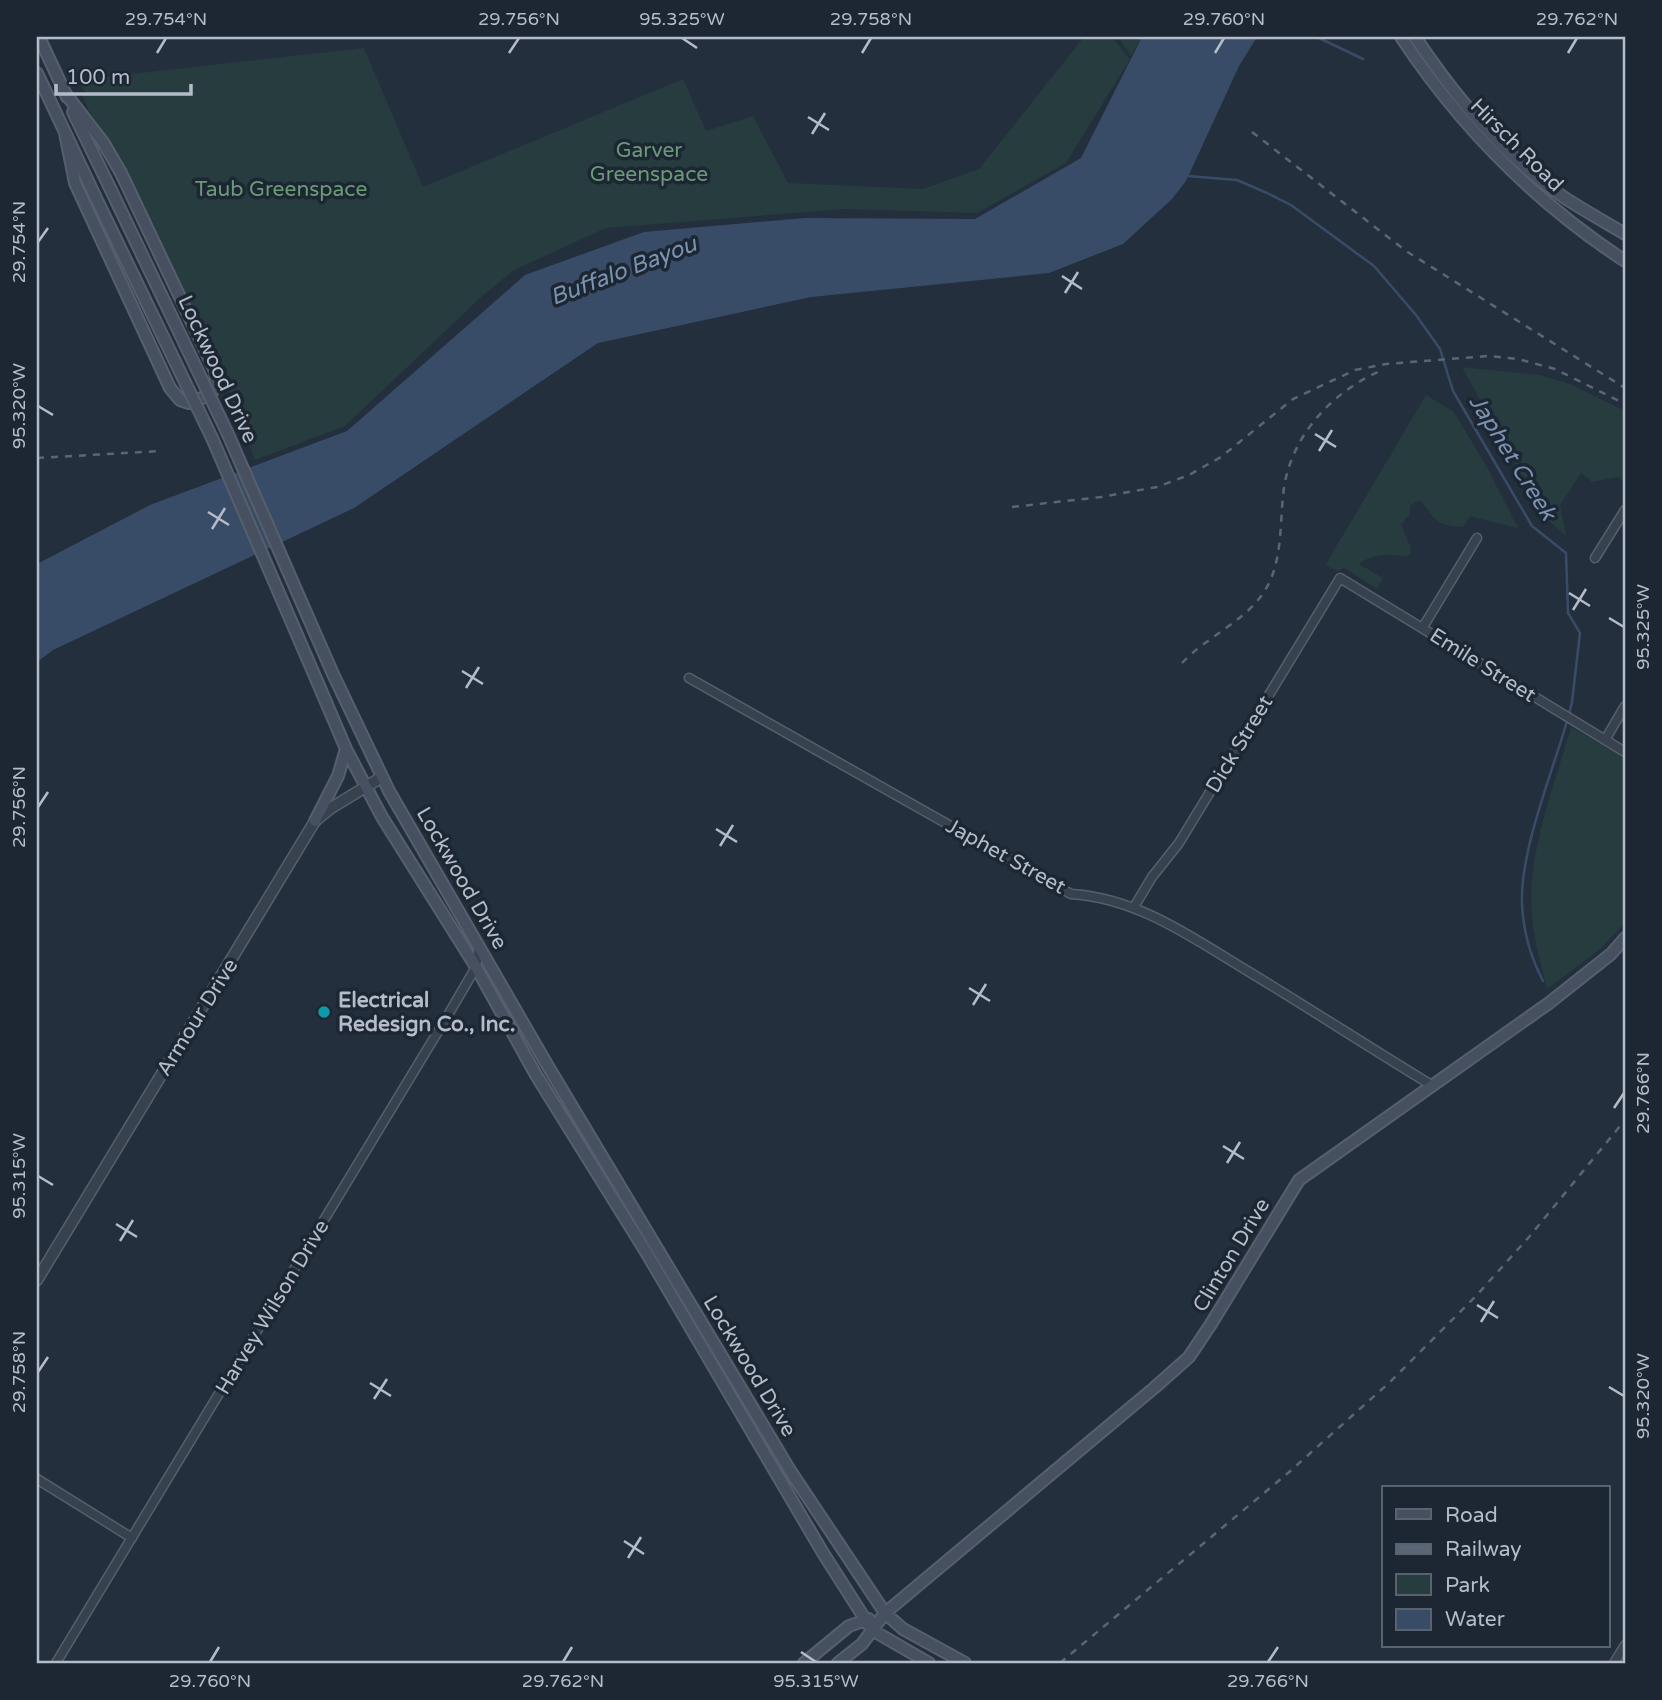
<svg xmlns="http://www.w3.org/2000/svg" width="1662" height="1700" font-family="'Varela Round',sans-serif">
  <style>
    .green { fill: #263c3f }
    .water { fill: #394c67 }
    .lines { fill: none; stroke-linecap: round; stroke-linejoin: round }
    .stream { stroke: #394c67; stroke-width: 2.5 }
    .minor-casing { stroke: #565f6c; stroke-width: 11 }
    .tertiary-casing { stroke: #565f6c; stroke-width: 13 }
    .secondary-casing { stroke: #565f6c; stroke-width: 14 }
    .minor { stroke: #38414e; stroke-width: 8 }
    .tertiary { stroke: #38414e; stroke-width: 10 }
    .secondary { stroke: #465061; stroke-width: 10 }
    .rail { stroke: #5a6575; stroke-width: 2.5; stroke-dasharray: 7 7; stroke-linecap: butt }
    .secondary-bridge-casing { stroke: #565f6c; stroke-width: 14; stroke-linecap: butt }
    .secondary-bridge { stroke: #465061; stroke-width: 10 }
    .ticks { fill: none; stroke: #b4bcc9; stroke-width: 2.5 }
    .culture-dot { fill: #0f9aa8; stroke: #1d2633; stroke-width: 2.5 }
    .labels { text-anchor: middle; stroke-width: 7; stroke-linejoin: round; paint-order: stroke }
    .street-label { font-size: 21px; fill: #b4bcc9; stroke: #1d2633 }
    .park-label { font-size: 21px; fill: #6b9a76; stroke: #1d2633 }
    .poi-label { font-size: 21px; font-weight: bold; fill: #b4bcc9; stroke: #1d2633; text-anchor: start }
    .water-label { font-size: 23px; font-style: italic; fill: #7c92b1; stroke: #1d2633 }
    .neatline { fill: none; stroke: #b4bcc9; stroke-width: 2.5 }
    .ticks-label { font-size: 18px; text-anchor: middle; fill: #b4bcc9 }
  </style>
  <rect width="100%" height="100%" fill="#242f3e"/>
  <path class="green" d="M 1084,37 L 1112,37 L 1130,59 L 1066,163 L 977,213 L 845,209 L 606,228 L 514,270 L 480,298 L 345,426 L 255,460 L 229,392 L 221,389 L 221,374 L 215,360 L 147,215 L 105,133 L 89,111 L 82,95 L 86,94 L 78,80 L 364,48 L 423,187 L 683,79 L 706,131 L 753,116 L 788,183 L 923,189 L 979,169 Z
    M 1118,37 L 1142,37 L 1131,56 Z
    M 1462,367 L 1539,375 L 1570,384 L 1625,411 L 1625,481 L 1617,477 L 1592,482 L 1581,473 L 1560,505 L 1566,536 L 1548,520 L 1536,515 L 1516,466 Z
    M 1426,395 L 1454,412 L 1488,469 L 1518,528 L 1470,516 L 1463,527 C 1436,525 1437,522 1421,501 L 1415,502 L 1410,506 L 1410,514 L 1401,524 L 1411,548 L 1410,554 L 1406,557 C 1390,553 1372,554 1359,564 L 1383,578 L 1377,589 L 1344,568 L 1337,571 L 1326,564 Z
    M 1571,727 L 1625,758 L 1625,923 L 1599,950 L 1547,989 C 1540,961 1531,929 1531,899 C 1532,840 1555,783 1571,727 Z"/>
  <path class="water" d="M 1142,37 L 1257,37 L 1239,66 L 1186,181 L 1172,199 L 1123,244 L 1049,273 L 811,297 L 598,343 L 354,508 L 53,650 L 37,662 L 37,564 L 150,505 L 347,431 L 525,275 L 644,232 L 805,218 L 975,219 L 1081,158 Z"/>
  <g class="lines">
    <path class="stream" d="M 1317,37 L 1363,59
      M 1188,176 L 1237,180 L 1267,193 L 1291,205 L 1374,266 L 1416,315 L 1440,349 L 1453,391 L 1532,526 L 1566,553 L 1568,613 L 1580,633 L 1572,702 L 1569,714
      M 1543,981 C 1531,958 1523,930 1522,904 C 1520,850 1552,774 1567,721"/>
    <defs>
      <path id="minor" d="M 1595,558 L 1625,510
        M 1423,627 L 1477,538
        M 689,678 L 1071,894 C 1139,898 1194,939 1251,973 C 1312,1010 1372,1049 1433,1086
        M 1605,740 L 1625,706
        M 1134,907 L 1152,877 L 1179,843 L 1340,578 L 1625,752
        M 37,1479 L 132,1538
        M 56,1663 L 448,1015 L 476,967 L 479,947
        M 1614,1663 L 1625,1645"/>
      <path id="tertiary" d="M 37,1280 L 315,821 L 331,808 L 382,777"/>
      <path id="secondary" d="M 39,37 L 67,97
        M 1401,37 C 1460,126 1535,202 1625,261
        M 1415,37 C 1454,95 1506,159 1565,198 C 1585,211 1605,222 1625,234
        M 37,73 L 95,196
        M 65,93 L 103,142 L 121,173 L 215,371 C 218,396 209,395 189,403 L 180,400 L 170,388 L 75,183 L 65,133
        M 73,112 L 110,188
        M 333,674 L 389,791 L 549,1068 L 791,1472 L 885,1613 L 903,1629 L 965,1663
        M 317,681 L 346,749 L 382,817 L 476,967 L 536,1075 L 646,1252 L 823,1553 L 872,1630 L 929,1663
        M 315,821 L 338,776 L 346,749
        M 804,1663 L 849,1626 L 869,1619
        M 838,1663 L 862,1644 L 885,1613 L 1154,1388 L 1189,1357 L 1211,1324 L 1299,1180 L 1549,1003 L 1611,954 L 1625,938"/>
    </defs>
    <use href="#minor" class="minor-casing"/>
    <use href="#tertiary" class="tertiary-casing"/>
    <use href="#secondary" class="secondary-casing"/>
    <use href="#minor" class="minor"/>
    <use href="#tertiary" class="tertiary"/>
    <use href="#secondary" class="secondary"/>
    <path class="rail" d="M 1252,132 L 1406,251 L 1625,388
      M 37,458 L 161,451
      M 1012,507 L 1101,497 L 1157,487 L 1189,475 L 1221,457 L 1293,399 L 1355,370 L 1386,364 L 1488,356 L 1518,359 L 1555,369 L 1625,404
      M 1182,663 C 1208,635 1250,620 1268,585 C 1282,558 1280,525 1283,496 C 1288,439 1330,393 1380,371
      M 1060,1663 L 1288,1473 L 1390,1382 L 1476,1296 L 1529,1237 L 1625,1120"/>
    <defs>
      <path id="secondary-bridge" d="M 110,188 L 227,432 L 333,674
        M 95,196 L 212,438 L 317,681"/>
    </defs>
    <use href="#secondary-bridge" class="secondary-bridge-casing"/>
    <use href="#secondary-bridge" class="secondary-bridge"/>
  </g>
  <path class="ticks" d="M 682,38 L 697,48M 157,53 L 166,38M 509,53 L 519,38M 862,53 L 871,38M 1215,53 L 1224,38M 1568,53 L 1577,38M 808,117 L 829,130M 812,134 L 825,113M 38,242 L 48,228M 1062,276 L 1082,289M 1065,293 L 1078,272M 38,406 L 53,415M 1315,434 L 1336,447M 1319,451 L 1332,430M 208,512 L 229,525M 212,529 L 225,508M 1569,593 L 1590,606M 1573,610 L 1586,589M 1609,618 L 1624,627M 462,671 L 483,684M 466,688 L 479,667M 38,807 L 48,792M 716,829 L 737,842M 720,846 L 733,825M 969,988 L 990,1001M 973,1005 L 986,984M 1614,1108 L 1624,1093M 1223,1146 L 1244,1159M 1227,1163 L 1240,1142M 38,1176 L 53,1185M 116,1224 L 137,1237M 120,1241 L 133,1220M 1477,1305 L 1498,1318M 1481,1322 L 1494,1301M 38,1372 L 48,1357M 370,1383 L 391,1396M 1609,1387 L 1624,1396M 374,1399 L 387,1379M 624,1541 L 644,1554M 628,1558 L 641,1537M 801,1652 L 816,1662M 210,1662 L 219,1647M 563,1662 L 572,1647M 1268,1662 L 1278,1647"/>
  <circle class="culture-dot" cx="324" cy="1012" r="7"/>
  <g class="labels">
    <g class="street-label">
      <text transform="translate(1517 145) rotate(45)" y="7">Hirsch Road</text>
      <text transform="translate(218 369) rotate(65)" y="7">Lockwood Drive</text>
      <text transform="translate(1483 665) rotate(32)" y="7">Emile Street</text>
      <text transform="translate(1239 744) rotate(-59)" y="7">Dick Street</text>
      <text transform="translate(1006 856) rotate(29)" y="7">Japhet Street</text>
      <text transform="translate(462 878) rotate(60)" y="7">Lockwood Drive</text>
      <text transform="translate(197 1017) rotate(-58)" y="7">Armour Drive</text>
      <text transform="translate(1231 1255) rotate(-59)" y="7">Clinton Drive</text>
      <text transform="translate(272 1307) rotate(-59)" y="7">Harvey Wilson Drive</text>
      <text transform="translate(750 1366) rotate(59)" y="7">Lockwood Drive</text>
    </g>
    <g class="park-label">
      <text x="649" y="157">Garver<tspan x="649" dy="24">Greenspace</tspan></text>
      <text x="281" y="196">Taub Greenspace</text>
    </g>
    <g class="poi-label">
      <text x="338" y="1007">Electrical<tspan x="338" dy="24">Redesign Co., Inc.</tspan></text>
    </g>
    <g class="water-label">
      <text transform="translate(623 270) rotate(-21)" y="8">Buffalo Bayou</text>
      <text transform="translate(1513 457) rotate(58)" y="8">Japhet Creek</text>
    </g>
  </g>
  <rect width="1662" height="1700" fill="none" stroke="#1d2633" stroke-width="77"/>
  <rect x="1382" y="1486" width="228" height="161" fill="#1d2633" stroke="#59626f" stroke-width="2"/>
  <rect x="1396" y="1509" width="35" height="10" fill="#465061" stroke="#59626f" stroke-width="2"/>
  <text x="1445" y="1522" font-size="21" fill="#b4bcc9">Road</text>
  <rect x="1396" y="1544" width="35" height="10" fill="#5a6575" stroke="#59626f" stroke-width="2"/>
  <text x="1445" y="1556" font-size="21" fill="#b4bcc9">Railway</text>
  <rect x="1396" y="1574" width="35" height="21" fill="#263c3f" stroke="#59626f" stroke-width="2"/>
  <text x="1445" y="1592" font-size="21" fill="#b4bcc9">Park</text>
  <rect x="1396" y="1609" width="35" height="21" fill="#394c67" stroke="#59626f" stroke-width="2"/>
  <text x="1445" y="1626" font-size="21" fill="#b4bcc9">Water</text>
  <path d="M56 84v10h135v-10" fill="none" stroke="#b4bcc9" stroke-width="3.5"/>
  <text x="66" y="84" font-size="21" fill="#b4bcc9" stroke="#1d2633" stroke-width="5" paint-order="stroke">100 m</text>
  <rect x="38" y="38" width="1586" height="1624" class="neatline"/>
  <g class="ticks-label">
    <text x="166" y="25">29.754°N</text>
    <text x="519" y="25">29.756°N</text>
    <text x="682" y="25">95.325°W</text>
    <text x="871" y="25">29.758°N</text>
    <text x="1224" y="25">29.760°N</text>
    <text x="1577" y="25">29.762°N</text>
    <text transform="translate(19 242) rotate(-90)" y="6">29.754°N</text>
    <text transform="translate(19 406) rotate(-90)" y="6">95.320°W</text>
    <text transform="translate(1643 627) rotate(-90)" y="6">95.325°W</text>
    <text transform="translate(19 807) rotate(-90)" y="6">29.756°N</text>
    <text transform="translate(1643 1093) rotate(-90)" y="6">29.766°N</text>
    <text transform="translate(19 1176) rotate(-90)" y="6">95.315°W</text>
    <text transform="translate(19 1372) rotate(-90)" y="6">29.758°N</text>
    <text transform="translate(1643 1396) rotate(-90)" y="6">95.320°W</text>
    <text x="210" y="1687">29.760°N</text>
    <text x="563" y="1687">29.762°N</text>
    <text x="816" y="1687">95.315°W</text>
    <text x="1268" y="1687">29.766°N</text>
  </g>
</svg>
